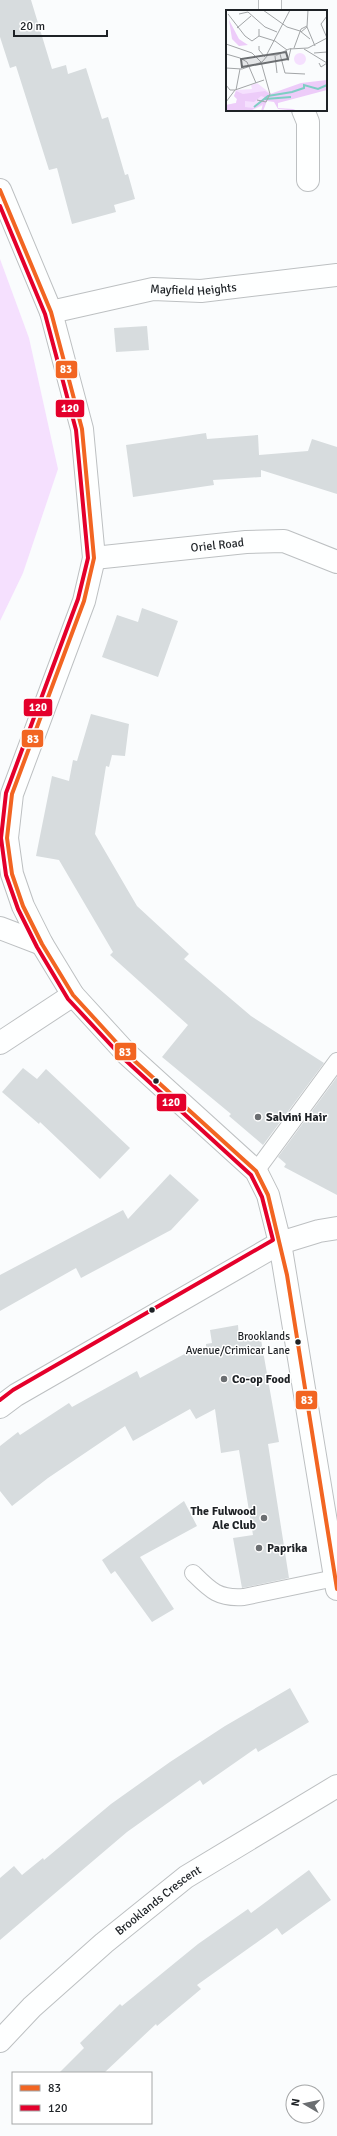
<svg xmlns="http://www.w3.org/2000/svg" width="337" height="2136" font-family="Signika,sans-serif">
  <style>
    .green { fill: #f5e0fe }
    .building { fill: #d7dcde }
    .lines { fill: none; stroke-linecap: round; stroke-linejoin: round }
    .lane-casing { stroke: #bdc0c2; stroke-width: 18 }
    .street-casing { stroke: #bdc0c2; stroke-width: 24 }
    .secondary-casing { stroke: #bdc0c2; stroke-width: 24 }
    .lane { stroke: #feffff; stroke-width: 16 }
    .street { stroke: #feffff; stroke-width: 22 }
    .secondary { stroke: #feffff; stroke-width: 22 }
    .bus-1-casing { stroke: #fff; stroke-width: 7 }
    .bus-2-casing { stroke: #fff; stroke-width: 7 }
    .bus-1 { stroke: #f26522; stroke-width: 4 }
    .bus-2 { stroke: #e4002b; stroke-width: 4 }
    .bus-dot { fill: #1e2226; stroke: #fff; stroke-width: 1.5 }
    .poi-dot { fill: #6b6e71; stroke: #fff; stroke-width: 1.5 }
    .labels { text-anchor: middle; stroke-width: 3; stroke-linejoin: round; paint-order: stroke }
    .bus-label { font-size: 11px; fill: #1e2226; stroke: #fff; text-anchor: end }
    .street-label { font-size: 12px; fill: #1e2226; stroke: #fff }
    .poi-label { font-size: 12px; font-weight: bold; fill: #1e2226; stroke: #fff; text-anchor: start }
    .inset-river { fill: none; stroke: #7ecec4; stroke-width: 2 }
    .inset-road { fill: none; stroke: #a2a5a7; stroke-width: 1 }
    .view { fill: #6b6e71; fill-opacity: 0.15; stroke: #6b6e71; stroke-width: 2 }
    .inset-edge { fill: none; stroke: #1e2226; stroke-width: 2 }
    .line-badge { stroke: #fff; stroke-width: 1.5 }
    .badge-label { font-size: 11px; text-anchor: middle; font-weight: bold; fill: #fff }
  </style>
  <rect width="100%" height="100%" fill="#fafcfd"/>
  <path class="green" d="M 0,259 L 29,338 L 58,469 L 23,573 L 0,621 Z"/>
  <path class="building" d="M 0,0 L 31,0 L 52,69 L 66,65 L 68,74 L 86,68 L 102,119 L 108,117 L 125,175 L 128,174 L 135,199 L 114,205 L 116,212 L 72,224 L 57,168 L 49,170 L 16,66 L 10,68 L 0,37 Z
    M 147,326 L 149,350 L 116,352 L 114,328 Z
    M 206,433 L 207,439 L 258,435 L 259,455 L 308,451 L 312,439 L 337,447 L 337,494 L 261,470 L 261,477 L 213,480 L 214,485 L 133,497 L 126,445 Z
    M 142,608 L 178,621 L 158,677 L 102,657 L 117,615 L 138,622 Z
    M 91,714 L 129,724 L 125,756 L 112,755 L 109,767 L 106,766 L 95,834 L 137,906 L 189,954 L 184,959 L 251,1016 L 324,1063 L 263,1145 L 229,1116 L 231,1114 L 162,1057 L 188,1025 L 110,955 L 113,952 L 59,860 L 36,856 L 52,776 L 69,781 L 73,760 L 77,761 Z
    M 23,1068 L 37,1079 L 46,1069 L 130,1148 L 100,1179 L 40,1122 L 39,1124 L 2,1092 Z
    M 337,1077 L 337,1195 L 284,1167 L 286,1164 L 278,1157 Z
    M 170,1174 L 199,1200 L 171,1230 L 81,1278 L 76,1268 L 0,1311 L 0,1275 L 123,1210 L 128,1219 Z
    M 238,1325 L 239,1338 L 260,1334 L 279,1442 L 268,1444 L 289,1578 L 242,1588 L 233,1538 L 253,1535 L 239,1450 L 221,1453 L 215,1409 L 196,1419 L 190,1409 L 133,1441 L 125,1426 L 48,1478 L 12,1506 L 0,1491 L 0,1446 L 18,1432 L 20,1435 L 69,1403 L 72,1407 L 137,1371 L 140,1378 L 190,1351 L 206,1348 L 206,1344 L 212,1343 L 210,1330 Z
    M 184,1501 L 197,1526 L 140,1557 L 174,1609 L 152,1622 L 115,1571 L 111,1574 L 102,1560 Z
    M 290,1688 L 309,1722 L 258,1752 L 256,1748 L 203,1785 L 200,1780 L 127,1832 L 0,1940 L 0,1878 L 14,1866 L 22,1875 L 43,1858 L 44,1860 L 111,1804 L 170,1762 L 225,1726 Z
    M 309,1870 L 331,1900 L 282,1935 L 277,1928 L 197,1985 L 201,1989 L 157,2026 L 156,2024 L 104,2073 L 59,2073 L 84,2048 L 80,2043 L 120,2004 L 122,2006 L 198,1944 L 248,1909 L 251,1913 Z"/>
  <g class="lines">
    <defs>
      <path id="lane" d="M 256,1171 L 337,1061
        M 193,1573 C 210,1590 218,1599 244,1597 L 335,1578"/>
      <g id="street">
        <path d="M 270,11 L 270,0"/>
        <path d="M 303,110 L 308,122 L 308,180"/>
        <path id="s1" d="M 51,312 L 153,289 L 201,291 L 337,275"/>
        <path id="s2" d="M 94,558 L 246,542 L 284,541 L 337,562"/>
        <path d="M 0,928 L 42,944"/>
        <path d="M 0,1043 L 73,995"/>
        <path d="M 280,1243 L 337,1589"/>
        <path id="s3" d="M 0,2041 L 32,2007 L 104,1943 L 186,1877 L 337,1786"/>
      </g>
      <path id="secondary" d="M 0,190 L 51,312 L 82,429 L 94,558 L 84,601 L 12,794 L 7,838 L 12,874 L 23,906 L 42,944 L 73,995 L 127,1054 L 256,1171 L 268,1195 L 280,1243
        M 0,1407 L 16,1395 L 280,1243 L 319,1231 L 337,1228"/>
    </defs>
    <use href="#lane" class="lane-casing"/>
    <use href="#street" class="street-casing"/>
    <use href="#secondary" class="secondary-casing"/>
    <use href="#lane" class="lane"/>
    <use href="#street" class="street"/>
    <use href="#secondary" class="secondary"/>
    <defs>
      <path id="bus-1" d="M 0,190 L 51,312 L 82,429 L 94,558 L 84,601 L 12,794 L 7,838 L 12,874 L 23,906 L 42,944 L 73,995 L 127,1054 L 256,1171 L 268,1195 L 287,1275 L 337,1589"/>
      <path id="bus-2" d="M 0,206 L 45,314 L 76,430 L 88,558 L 78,599 L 6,793 L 1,838 L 6,875 L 18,909 L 37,947 L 68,999 L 123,1058 L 251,1175 L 262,1197 L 273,1240 L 13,1390 L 0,1400"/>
    </defs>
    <use href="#bus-1" class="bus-1-casing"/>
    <use href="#bus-2" class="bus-2-casing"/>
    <use href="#bus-1" class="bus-1"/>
    <use href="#bus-2" class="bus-2"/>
  </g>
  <g class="bus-dot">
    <circle cx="156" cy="1081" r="3.5"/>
    <circle cx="152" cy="1310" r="3.5"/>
    <circle cx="298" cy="1342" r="3.5"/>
  </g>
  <g class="poi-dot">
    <circle cx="258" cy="1117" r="4"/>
    <circle cx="224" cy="1379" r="4"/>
    <circle cx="264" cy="1518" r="4"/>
    <circle cx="259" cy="1548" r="4"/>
  </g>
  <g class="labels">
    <g class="bus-label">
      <text x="290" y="1340">Brooklands<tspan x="290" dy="14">Avenue/Crimicar Lane</tspan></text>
    </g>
    <g class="street-label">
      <text dy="4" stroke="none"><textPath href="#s1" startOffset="145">Mayfield Heights</textPath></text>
      <text dy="4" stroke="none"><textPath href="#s2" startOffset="124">Oriel Road</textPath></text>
      <text dy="4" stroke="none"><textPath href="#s3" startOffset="212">Brooklands Crescent</textPath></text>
    </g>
    <g class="poi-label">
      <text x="266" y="1121">Salvini Hair</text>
      <text x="232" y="1383">Co-op Food</text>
      <text x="256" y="1515" text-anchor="end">The Fulwood<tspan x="256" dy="14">Ale Club</tspan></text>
      <text x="267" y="1552">Paprika</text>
    </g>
  </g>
  <g transform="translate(226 10)">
    <rect width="101" height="101" fill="#fafcfd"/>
    <path d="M68 49a6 6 0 1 1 12 0a6 6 0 1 1-12 0ZM 31,73 L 44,83 L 38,95 L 24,101 L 0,101 L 0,95 L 10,93 L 11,89 L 8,86 L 10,80 L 26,79 L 25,75 Z" fill="#f5e0fe"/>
    <path d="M 3,10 L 13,29 L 22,35 L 13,36 L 6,29 ZM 101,70 L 101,80 L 52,93 L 52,98 L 67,99 L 72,101 L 52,99 L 48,92 L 41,91 L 37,101 L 35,101 L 37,94 L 24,101 L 0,101 L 0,95 L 10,93 L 11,89 L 8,86 L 10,81 L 17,84 L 39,81 L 44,84 L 75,73 ZM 35,86 L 38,87 L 37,91 L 27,98 L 19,97 L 19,91 L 28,92 Z" fill="#edccf9" fill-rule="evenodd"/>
    <path class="inset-river" d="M 39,89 L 65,87M 28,97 L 42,86 L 66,82 L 78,78 L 78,75 L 92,79 L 101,75"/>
    <path class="inset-road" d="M 37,0 L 61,17 L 74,21 L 84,29M 2,4 L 19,26 L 26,31 L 33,26M 13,4 L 22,2 L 39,17 L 51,22M 101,6 L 95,14 L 101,28M 81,17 L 89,36M 11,18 L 25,6M 33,19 L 33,26 L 49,31 L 61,40M 75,22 L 81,17 L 82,0M 0,34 L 26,43 L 35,52 L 44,84 L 40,92 L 31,90M 33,36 L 33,40 L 39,47M 68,38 L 75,19 L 81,16M 78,39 L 101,53 L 95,57 L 93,53M 88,43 L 101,42M 0,44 L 14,48 L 21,52 L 30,73M 41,44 L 64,0M 54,44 L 59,63 L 79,64M 49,46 L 51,63M 62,51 L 65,38M 0,58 L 16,59 L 36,52 L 42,45 L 51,45 L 63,39 L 82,38 L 101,28M 0,75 L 4,80 L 9,80 L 38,70M 10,80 L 14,59M 0,92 L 9,80"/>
    <path class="view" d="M 60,42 L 62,49 L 16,57 L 15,49 Z"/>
    <rect width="101" height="101" class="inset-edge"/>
  </g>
  <g class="line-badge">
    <rect x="55" y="360" width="23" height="19" rx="4" fill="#f26522"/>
    <rect x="55" y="399" width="30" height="19" rx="4" fill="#e4002b"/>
    <rect x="23" y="698" width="30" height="19" rx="4" fill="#e4002b"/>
    <rect x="21" y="729" width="23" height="19" rx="4" fill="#f26522"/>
    <rect x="114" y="1042" width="23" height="19" rx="4" fill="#f26522"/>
    <rect x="156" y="1093" width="31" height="19" rx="4" fill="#e4002b"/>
    <rect x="295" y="1390" width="23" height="20" rx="4" fill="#f26522"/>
  </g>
  <g class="badge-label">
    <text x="66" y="373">83</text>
    <text x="70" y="412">120</text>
    <text x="38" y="711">120</text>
    <text x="33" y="743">83</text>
    <text x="125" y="1056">83</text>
    <text x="171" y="1106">120</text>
    <text x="307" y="1404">83</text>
  </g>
  <rect x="12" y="2072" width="140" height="52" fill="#ffffff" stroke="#a5a7a8"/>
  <rect x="20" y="2085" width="20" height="6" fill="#f26522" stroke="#a5a7a8"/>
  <text x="48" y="2092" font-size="12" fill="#1e2226">83</text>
  <rect x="20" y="2105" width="20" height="6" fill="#e4002b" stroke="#a5a7a8"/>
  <text x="48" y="2112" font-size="12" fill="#1e2226">120</text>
  <g transform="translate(305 2104) rotate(279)"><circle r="19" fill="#ffffff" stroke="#a5a7a8"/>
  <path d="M0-3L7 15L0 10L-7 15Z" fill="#6b6e71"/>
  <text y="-6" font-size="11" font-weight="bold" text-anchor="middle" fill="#1e2226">N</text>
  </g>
  <path d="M14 30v6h93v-6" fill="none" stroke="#1e2226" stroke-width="2"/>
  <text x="20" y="30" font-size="12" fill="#1e2226" stroke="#ffffff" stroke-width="3" paint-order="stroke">20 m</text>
</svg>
